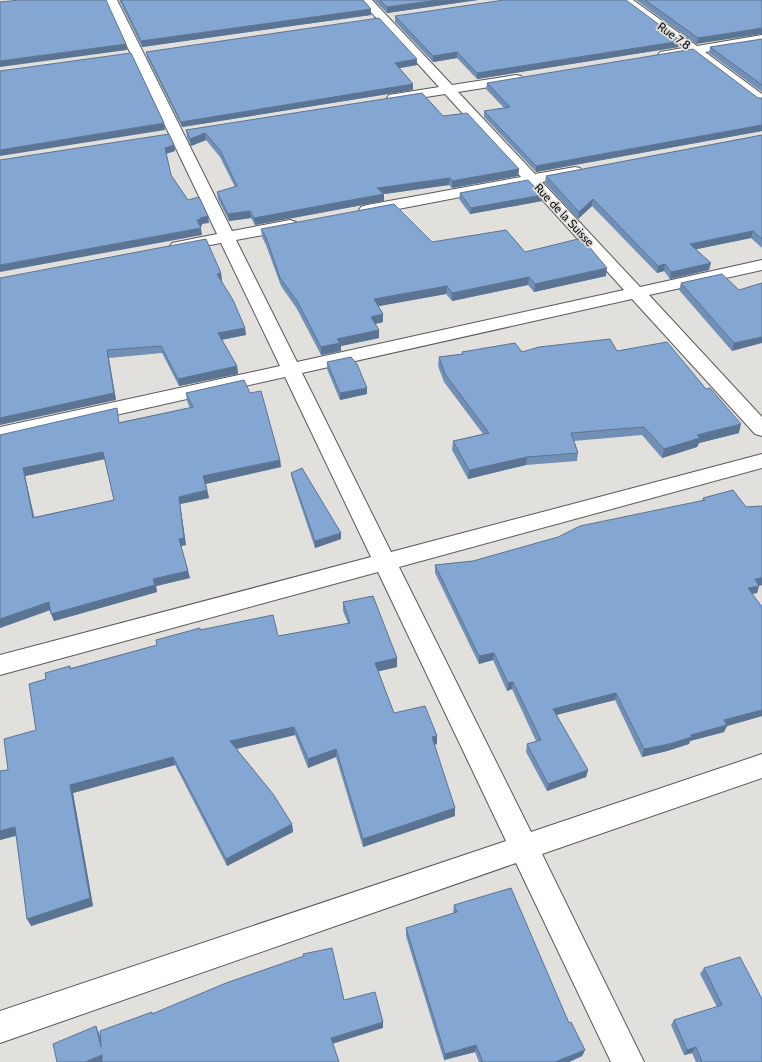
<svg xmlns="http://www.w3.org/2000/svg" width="762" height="1062" font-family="Cabin,sans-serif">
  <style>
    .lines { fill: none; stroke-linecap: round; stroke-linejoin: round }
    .minor-casing { stroke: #5a5856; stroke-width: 2 }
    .minor { fill: #fff; fill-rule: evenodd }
    .wall { fill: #728fb5; fill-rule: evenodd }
    .shaded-wall { fill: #5c7493 }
    .building { fill: #84a6d2; stroke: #5c7493; fill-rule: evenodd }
    .labels { text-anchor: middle; stroke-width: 3.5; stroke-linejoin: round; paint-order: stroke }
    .far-street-label { font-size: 12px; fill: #111110; stroke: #e2e0dd }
  </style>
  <rect width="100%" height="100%" fill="#e2e0dd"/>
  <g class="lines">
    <defs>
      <path id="minor" d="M 105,0 L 117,0 L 232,231 L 290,220 L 296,222 L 298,225 L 296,228 L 290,230 L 236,240 L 297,362 L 624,290 L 528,184 L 367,215 L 361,213 L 359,210 L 361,207 L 367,205 L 521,177 L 445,94 L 394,102 L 389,101 L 387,98 L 389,95 L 439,87 L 360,0 L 372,0 L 452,85 L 516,75 L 521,76 L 523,79 L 521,82 L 458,92 L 535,174 L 575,167 L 580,168 L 582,171 L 580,174 L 542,182 L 640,287 L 762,260 L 762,270 L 649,295 L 762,417 L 762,436 L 755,434 L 632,299 L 302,373 L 391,552 L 762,454 L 762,468 L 399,567 L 531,832 L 762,754 L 762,778 L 542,854 L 644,1062 L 611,1062 L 516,863 L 0,1043 L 0,1011 L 506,841 L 378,572 L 0,675 L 0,655 L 371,557 L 285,377 L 0,441 L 0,427 L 280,366 L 221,243 L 178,251 L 172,249 L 170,246 L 172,243 L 217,234 Z
        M 620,0 L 633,0 L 697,46 L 762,35 L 762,43 L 705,52 L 762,94 L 762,104 L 757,103 L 692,54 L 664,59 L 660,58 L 658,55 L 660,52 L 683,48 Z"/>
    </defs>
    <use href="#minor" class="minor-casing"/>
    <use href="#minor" class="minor"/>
  </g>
  <path class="wall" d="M 119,0 L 363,0 L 371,9 L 371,15 L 142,47 Z
    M 374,0 L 478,0 L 387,13 Z
    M 636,0 L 762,0 L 696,44 Z
    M 395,16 L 679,47 L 477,79 L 457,58 L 433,62 L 395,22 Z
    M 762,39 L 762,92 L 709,53 L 710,47 Z
    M 146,52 L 417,59 L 417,65 L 399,68 L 413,84 L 413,90 L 182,127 L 147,57 Z
    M 487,83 L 762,98 L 762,131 L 536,172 L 484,117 L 484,111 L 504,108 L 486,89 Z
    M 443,116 L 519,169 L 518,176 L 452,188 L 449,185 L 384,194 L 384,201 L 255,225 L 251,218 L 229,221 L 218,199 L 217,192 L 235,187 L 220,157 L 206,140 L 191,146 L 187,137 L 186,130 Z
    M 762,135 L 762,248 L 751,238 L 696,249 L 709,270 L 670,279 L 664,271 L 657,273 L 592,206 L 578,219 L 545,183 L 546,176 Z
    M 460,193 L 542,201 L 470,214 L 459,199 Z
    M 261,229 L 432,242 L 525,252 L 606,276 L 534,292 L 528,285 L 452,301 L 446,294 L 378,306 L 383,314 L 383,322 L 375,324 L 379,338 L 341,346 L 341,351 L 321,355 L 297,309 L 281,286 L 266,245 L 262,237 Z
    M 221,273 L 222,281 L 221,281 L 245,328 L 246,335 L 222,340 L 237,366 L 238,374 L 179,386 L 162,353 L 109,358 L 116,400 L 0,278 Z
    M 681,283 L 739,290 L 762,283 L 732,351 L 679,290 Z
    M 617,351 L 739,433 L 699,443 L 697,447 L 662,458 L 642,435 L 574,441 L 578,453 L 577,461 L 526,465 L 468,479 L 452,450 L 453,441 L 483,434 L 444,382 L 438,366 L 439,357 L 462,354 L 462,352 Z
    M 327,362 L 367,388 L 367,394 L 340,400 L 327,369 Z
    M 186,393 L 280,460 L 281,467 L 206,484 L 209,498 L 180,504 L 186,545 L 181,546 L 190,578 L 156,586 L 157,592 L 54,621 L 51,610 L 0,628 L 0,435 L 120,422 L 190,408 L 187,401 ZM 105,459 L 114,500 L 34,517 L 25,476 Z
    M 291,473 L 341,533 L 341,539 L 315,548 L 292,479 Z
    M 703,498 L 746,507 L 762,506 L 762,585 L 759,586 L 757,593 L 752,594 L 762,607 L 762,716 L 727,726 L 724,732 L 690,741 L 689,744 L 667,751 L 642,757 L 615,700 L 556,715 L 588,770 L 586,777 L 547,791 L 526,752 L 527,744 L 536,741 L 512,689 L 507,691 L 493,660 L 479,664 L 435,573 L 435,565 L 473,561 L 702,501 Z
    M 343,602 L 397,658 L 397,667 L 378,671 L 394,713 L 437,744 L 434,745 L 455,816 L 363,847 L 336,757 L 308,768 L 295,735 L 236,749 L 292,824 L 293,832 L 227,866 L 175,765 L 73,793 L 93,906 L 31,926 L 16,836 L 0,840 L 0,771 L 8,770 L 36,730 L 46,679 L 70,666 L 71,668 L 157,645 L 200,630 L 278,636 L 348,623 L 343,611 Z
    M 454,905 L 569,1023 L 585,1050 L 582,1056 L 569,1062 L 479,1062 L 475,1052 L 444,1060 L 406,936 L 406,928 L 453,913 Z
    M 704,968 L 762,1062 L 696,1062 L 692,1053 L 684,1055 L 671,1025 L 674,1020 L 717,1007 L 700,974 Z"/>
  <path class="shaded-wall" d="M 438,0 L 478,0 L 387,13 L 387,7 Z
    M 371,9 L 371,15 L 142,47 L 141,41 Z
    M 762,28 L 762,34 L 696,44 L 698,38 Z
    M 681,41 L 679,47 L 477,79 L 477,73 Z
    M 126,44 L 127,50 L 0,67 L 0,61 Z
    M 457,52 L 457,58 L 433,62 L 433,56 Z
    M 417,59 L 417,65 L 395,69 L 395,63 Z
    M 413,84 L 413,90 L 182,127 L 181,122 Z
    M 164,123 L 165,130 L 0,156 L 0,150 Z
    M 762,125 L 762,131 L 536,172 L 536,166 Z
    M 205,133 L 206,140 L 191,146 L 190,139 Z
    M 174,145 L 175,151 L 166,154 L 165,148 Z
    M 519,169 L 518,176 L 452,188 L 452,181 Z
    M 450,178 L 449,185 L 377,195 L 377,188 Z
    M 384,194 L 384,201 L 255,225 L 254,218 Z
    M 542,195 L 542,201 L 470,214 L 471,208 Z
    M 593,199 L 592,206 L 578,219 L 579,212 Z
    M 250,211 L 251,218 L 229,221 L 228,214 Z
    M 208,216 L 209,223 L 202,224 L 202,226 L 198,227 L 197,220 L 200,218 Z
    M 201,228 L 202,235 L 0,272 L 0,265 Z
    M 753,231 L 751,238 L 688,251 L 690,244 Z
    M 711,263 L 709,270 L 670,279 L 671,272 Z
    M 665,264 L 664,271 L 657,273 L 658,266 Z
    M 607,268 L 606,276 L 534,292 L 535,284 Z
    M 221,273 L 222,281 L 218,281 L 217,274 Z
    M 529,277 L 528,285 L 452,301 L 452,293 Z
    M 447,286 L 446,294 L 374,307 L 374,299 Z
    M 383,314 L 383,322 L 371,325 L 371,317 Z
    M 245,328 L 246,335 L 219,340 L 218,333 Z
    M 379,330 L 379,338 L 341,346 L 341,351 L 321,355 L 321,347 L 337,339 Z
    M 762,337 L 762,343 L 732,351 L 734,343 Z
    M 107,350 L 116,400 L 0,425 L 0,418 Z
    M 237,366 L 238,374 L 179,386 L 178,379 Z
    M 367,388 L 367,394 L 340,400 L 340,393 Z
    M 741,424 L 739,433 L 699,443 L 697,447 L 662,458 L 664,449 L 697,435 Z
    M 103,452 L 105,459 L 25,476 L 36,525 L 33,518 L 23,468 Z
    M 527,457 L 526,465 L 468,479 L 469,470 Z
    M 280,460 L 281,467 L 205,484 L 203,476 Z
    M 207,490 L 209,498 L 180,504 L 186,545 L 180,546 L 179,539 L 179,497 Z
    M 341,533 L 341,539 L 315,548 L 315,541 Z
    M 188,571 L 190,578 L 156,586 L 157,592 L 54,621 L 51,614 L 153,579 Z
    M 762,578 L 762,585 L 752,587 L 755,579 Z
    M 759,586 L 757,593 L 745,595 L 748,588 Z
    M 49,602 L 52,609 L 0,628 L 0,619 Z
    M 494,653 L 493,660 L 479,664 L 479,656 Z
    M 397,658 L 397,667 L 376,672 L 375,663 Z
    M 513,682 L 512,689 L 507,691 L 508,683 Z
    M 616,693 L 615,700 L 552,716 L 553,709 Z
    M 762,710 L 762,716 L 727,726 L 724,732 L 690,741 L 689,744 L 667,751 L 642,757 L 644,749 L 691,735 L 724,720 Z
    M 294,727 L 295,735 L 232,750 L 230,741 Z
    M 437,736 L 437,744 L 432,745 L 432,737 Z
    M 336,749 L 336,757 L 308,768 L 308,759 Z
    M 173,757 L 175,765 L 73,793 L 93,906 L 31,926 L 27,919 L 70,785 Z
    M 588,770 L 586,777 L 547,791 L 548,784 Z
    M 455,808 L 455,816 L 363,847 L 363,839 Z
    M 292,824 L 293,832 L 227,866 L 226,859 Z
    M 15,827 L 18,835 L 0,840 L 0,831 Z
    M 383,1022 L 383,1028 L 332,1044 L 331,1038 Z
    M 96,1026 L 99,1033 L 105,1054 L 101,1047 Z
    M 476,1045 L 475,1052 L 444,1060 L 445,1054 Z
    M 696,1047 L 692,1053 L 684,1055 L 687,1050 Z
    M 585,1050 L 582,1056 L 569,1062 L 555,1062 Z
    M 102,1055 L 104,1062 L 85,1062 Z"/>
  <path class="building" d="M 20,0 L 106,0 L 126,44 L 0,61 L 0,2 Z
    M 121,0 L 363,0 L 371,9 L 141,41 Z
    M 380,0 L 438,0 L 387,7 Z
    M 504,0 L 626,0 L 681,41 L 477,73 L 457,52 L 433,56 L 395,16 Z
    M 645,0 L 762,0 L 762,28 L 698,38 Z
    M 379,18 L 417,59 L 395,63 L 413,84 L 181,122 L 146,52 Z
    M 762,39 L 762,85 L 710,47 Z
    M 693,49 L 758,98 L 762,98 L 762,125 L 536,166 L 484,111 L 510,107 L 487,83 Z
    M 131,53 L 164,123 L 0,150 L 0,71 Z
    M 422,93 L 443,116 L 467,113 L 519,169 L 452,181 L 450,178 L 377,188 L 384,194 L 254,218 L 250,211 L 228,214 L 217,192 L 237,186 L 220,150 L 205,133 L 190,139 L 186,130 Z
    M 169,134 L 174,145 L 165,148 L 171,175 L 188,200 L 199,197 L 208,216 L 200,218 L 201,219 L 197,220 L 201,228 L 0,265 L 0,160 Z
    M 762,135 L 762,239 L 753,231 L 690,244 L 711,263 L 671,272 L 665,264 L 658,266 L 593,199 L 579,212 L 546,176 Z
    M 528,180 L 542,195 L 471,208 L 460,193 Z
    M 394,204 L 432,242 L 506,230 L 525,252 L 582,238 L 607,268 L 535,284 L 529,277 L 452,293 L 447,286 L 374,299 L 383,314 L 371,317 L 379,330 L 337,339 L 340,343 L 321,347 L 297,301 L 280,278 L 266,237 L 261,229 Z
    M 206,239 L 221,273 L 217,274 L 233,300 L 245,328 L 218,333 L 237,366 L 178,379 L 161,346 L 107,350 L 114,393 L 0,418 L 0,278 Z
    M 722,274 L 739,290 L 762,283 L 762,337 L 734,343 L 681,283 Z
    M 610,339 L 617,351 L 667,342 L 706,389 L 710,388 L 741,424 L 697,435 L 700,438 L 664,449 L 644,427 L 571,433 L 578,453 L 527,457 L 469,470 L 453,441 L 489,433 L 445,374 L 439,357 L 463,354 L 462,352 L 515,343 L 522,352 L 539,347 Z
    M 351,357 L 357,364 L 367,388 L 340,393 L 327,362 Z
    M 244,380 L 250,393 L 261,391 L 280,460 L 203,476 L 207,490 L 179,497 L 184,538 L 179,539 L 188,571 L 153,579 L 155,585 L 51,614 L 49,602 L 0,619 L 0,435 L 117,408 L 119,423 L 193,407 L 186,393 ZM 103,452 L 114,500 L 33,518 L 23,468 Z
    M 302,468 L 341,533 L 315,541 L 291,473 Z
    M 733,490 L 746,507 L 762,506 L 762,578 L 755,579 L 759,586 L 748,588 L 762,607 L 762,710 L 724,720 L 727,725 L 691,735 L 692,737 L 669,744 L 644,749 L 616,693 L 553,709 L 588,770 L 548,784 L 527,744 L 541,740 L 513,682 L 508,683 L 494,653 L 479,656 L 435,565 L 473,561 L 558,537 L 580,526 L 705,500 L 703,498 Z
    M 373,596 L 397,658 L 375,663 L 394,713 L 425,706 L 437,736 L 432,737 L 455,808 L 363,839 L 336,749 L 308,759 L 294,727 L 230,741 L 273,794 L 292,824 L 226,859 L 173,757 L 70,785 L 90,898 L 27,919 L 15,827 L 0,831 L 0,771 L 8,770 L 4,739 L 36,730 L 29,684 L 46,679 L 45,673 L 70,666 L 70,669 L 157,645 L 156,640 L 200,628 L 200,630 L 273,615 L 278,636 L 350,623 L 343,602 Z
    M 511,888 L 569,1023 L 571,1022 L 585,1050 L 555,1062 L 483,1062 L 476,1045 L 445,1054 L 406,928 L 457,912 L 454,905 Z
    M 332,948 L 344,1000 L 375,992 L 383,1022 L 331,1038 L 339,1062 L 102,1062 L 102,1055 L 85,1062 L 57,1062 L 53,1044 L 96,1026 L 101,1047 L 100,1031 L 152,1012 L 152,1014 L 226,983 L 304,956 L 303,954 Z
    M 740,957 L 762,999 L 762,1062 L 702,1062 L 696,1047 L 687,1050 L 674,1020 L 722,1005 L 704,968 Z"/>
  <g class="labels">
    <g class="far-street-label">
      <text transform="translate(674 36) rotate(36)" y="4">Rue 7.8</text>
      <text transform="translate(564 215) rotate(47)" y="4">Rue de la Suisse</text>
    </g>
  </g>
</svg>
